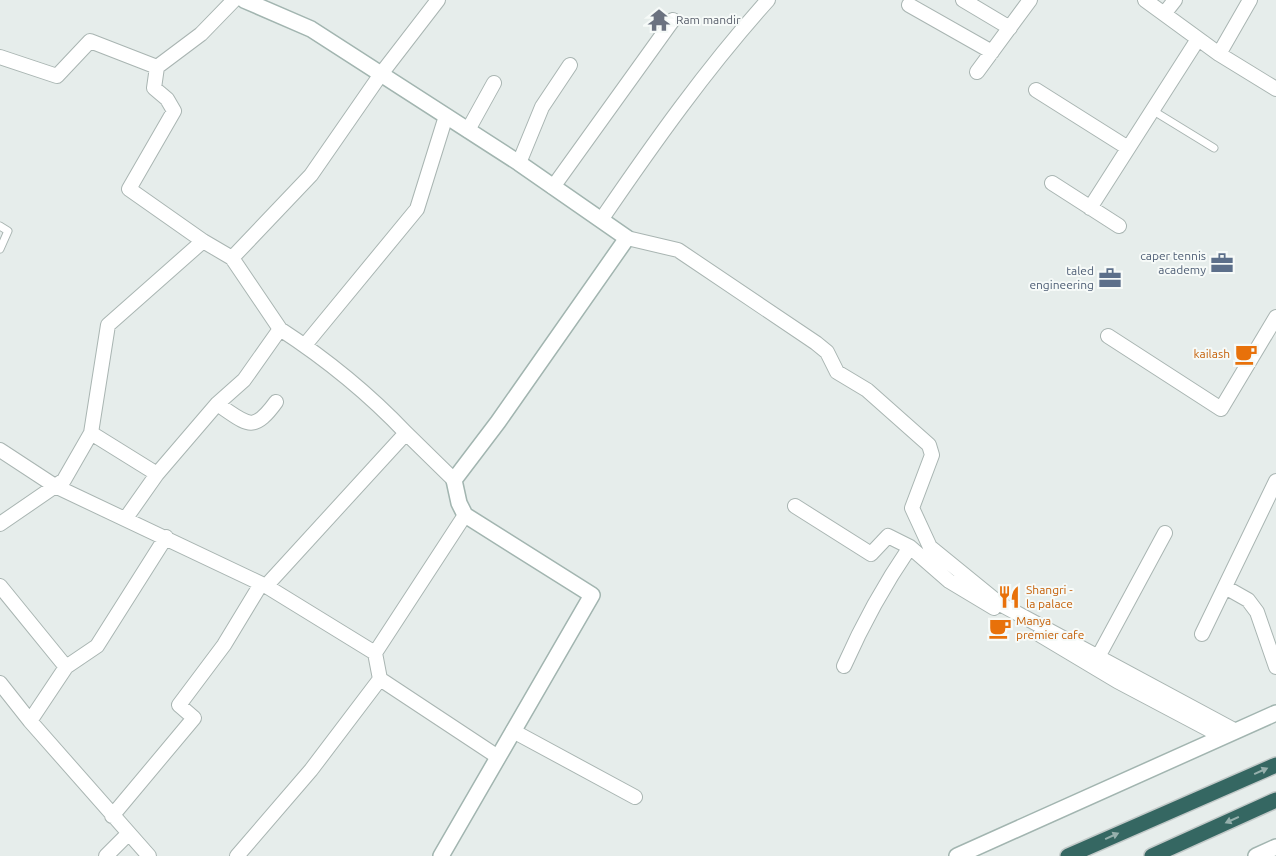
<svg xmlns="http://www.w3.org/2000/svg" width="1276" height="856" font-family="Ubuntu,sans-serif">
  <style>
    .lines { fill: none; stroke-linecap: round; stroke-linejoin: round }
    .lane-casing { stroke: #a9b5b2; stroke-width: 9 }
    .street-casing { stroke: #a9b5b2; stroke-width: 16 }
    .secondary-casing { stroke: #a2b5b0; stroke-width: 18 }
    .highway-casing { stroke: #c2c9c8; stroke-width: 18 }
    .lane { stroke: #fff; stroke-width: 7 }
    .street { stroke: #fff; stroke-width: 14 }
    .secondary { stroke: #fff; stroke-width: 15 }
    .highway { stroke: #356762; stroke-width: 15 }
    .oneway { fill: #96b0ad }
    .labels { text-anchor: middle; stroke-width: 4; stroke-linejoin: round; paint-order: stroke }
    .worship-label { font-size: 12px; fill: #5b616d; stroke: #f6faf8; text-anchor: start }
    .service-label { font-size: 12px; fill: #4e5e75; stroke: #f6faf8; text-anchor: end }
    .food-label { font-size: 12px; fill: #c56008; stroke: #f6faf8; text-anchor: start }
  </style>
  <rect width="100%" height="100%" fill="#e6edeb"/>
  <g class="lines">
    <defs>
      <path id="lane" d="M 1152,110 L 1214,148
        M 0,226 L 8,231 L 0,249"/>
      <path id="street" d="M 963,0 L 1010,28
        M 1145,0 L 1219,54 L 1276,89
        M 909,5 L 992,52
        M 1164,14 L 1175,0
        M 1219,54 L 1250,0
        M 0,57 L 57,76 L 90,41 L 157,67 L 201,34 L 234,0
        M 157,67 L 154,88 L 167,99 L 174,111 L 129,189 L 203,241
        M 977,72 L 1030,0
        M 1036,90 L 1128,148
        M 468,130 L 494,83
        M 519,163 L 542,107 L 570,65
        M 1052,183 L 1119,226
        M 553,187 L 673,20
        M 1090,208 L 1198,39
        M 601,220 C 653,144 706,69 768,0
        M 627,238 L 678,250 L 816,343 L 827,352 L 837,372 L 867,390 L 929,445 L 932,455 L 912,508 L 930,547 L 1000,604 L 1234,730
        M 232,258 L 311,175 L 381,74 L 438,0
        M 1108,336 L 1221,409 L 1276,317
        M 305,345 L 417,209 L 446,116
        M 217,404 C 247,423 252,435 276,402
        M 91,433 L 157,474 L 217,404 L 244,380 L 280,329 C 326,359 369,394 406,433
        M 0,450 L 55,486 L 266,586 L 375,653 L 465,515
        M 795,506 L 871,554 L 888,536 L 910,547 L 949,581 L 994,608
        M 126,518 L 157,474
        M 0,524 L 64,480 L 91,433 L 108,325 L 203,241 L 232,258 L 280,329
        M 0,586 L 66,667 L 30,721 L 149,856
        M 266,586 L 406,433 L 454,480
        M 1225,587 L 1248,600 L 1257,612 L 1276,667
        M 1202,634 L 1276,481
        M 1040,635 L 1117,681 L 1221,736
        M 375,653 L 380,679 L 498,757
        M 1098,657 L 1165,533
        M 844,666 C 863,623 884,585 910,547
        M 66,667 L 97,646 L 166,537
        M 0,683 L 30,721
        M 513,731 L 635,797
        M 112,816 L 194,718 L 179,705 L 224,645 L 261,584
        M 106,856 L 128,834
        M 237,856 L 311,770 L 380,679"/>
      <path id="secondary" d="M 244,0 L 311,29 L 519,163 L 627,238 L 498,422 L 454,480 L 459,503 L 465,515 L 592,595 L 441,856
        M 957,856 L 1276,713
        M 1256,856 L 1276,847"/>
      <path id="highway" d="M 1068,856 L 1276,765
        M 1152,856 L 1276,800"/>
    </defs>
    <use href="#lane" class="lane-casing"/>
    <use href="#street" class="street-casing"/>
    <use href="#secondary" class="secondary-casing"/>
    <use href="#highway" class="highway-casing"/>
    <use href="#lane" class="lane"/>
    <use href="#street" class="street"/>
    <use href="#secondary" class="secondary"/>
    <use href="#highway" class="highway"/>
  </g>
  <defs><path id="oneway-solid" d="M-6-.8H1V-3.2L6.5 0L1 3.2V.8H-6Z" transform="scale(1.25)"/></defs>
  <g class="oneway">
    <use href="#oneway-solid" transform="translate(1261 771) rotate(-24)"/>
    <use href="#oneway-solid" transform="translate(1232 820) rotate(156)"/>
    <use href="#oneway-solid" transform="translate(1112 836) rotate(-24)"/>
  </g>
  <defs>
    <symbol id="temple-bare" viewBox="-9 -9 18 18"><path d="M0-6L5-2H3V0L6.5 2.5H4V6H1.5V3h-3V6H-4V2.5H-6.5L-3 0V-2H-5Z" fill="#6b7280" stroke="#f6faf8" stroke-width="2.5" paint-order="stroke"/></symbol>
    <symbol id="office-bare" viewBox="-9 -9 18 18"><path d="M-6-3h4V-5.5h4V-3h4V5H-6ZM-1-4.5V-3h2v-1.5ZM-6 0V1H6V0Z" fill="#5c6f8a" stroke="#f6faf8" stroke-width="2.5" paint-order="stroke"/></symbol>
    <symbol id="cafe-bare" viewBox="-9 -9 18 18"><path d="M-5.5-4.5H6V0H3Q3 3.5 0 3.5H-2.5Q-5.5 3.5-5.5 0ZM3-3.2v2h1.7v-2ZM-6 4.5H4V6H-6Z" fill="#e8710a" stroke="#f6faf8" stroke-width="2.5" paint-order="stroke"/></symbol>
    <symbol id="restaurant-bare" viewBox="-9 -9 18 18"><path d="M-5-6h1v4h1v-4h1v4h1v-4h1v5L-1.5 .5V6h-2V.5L-5-1ZM5-6V6H3V1.5H1.5Q1.5-4 5-6Z" fill="#e8710a" stroke="#f6faf8" stroke-width="2.5" paint-order="stroke"/></symbol>
  </defs>
  <g fill-rule="evenodd">
    <use href="#temple-bare" x="643" y="4" width="32" height="32"/>
    <use href="#office-bare" x="1206" y="247" width="32" height="32"/>
    <use href="#office-bare" x="1094" y="262" width="32" height="32"/>
    <use href="#cafe-bare" x="1230" y="338" width="32" height="32"/>
    <use href="#restaurant-bare" x="993" y="581" width="32" height="32"/>
    <use href="#cafe-bare" x="984" y="612" width="32" height="32"/>
  </g>
  <g class="labels">
    <g class="worship-label">
      <text x="676" y="24">Ram mandir</text>
    </g>
    <g class="service-label">
      <text x="1206" y="260">caper tennis<tspan x="1206" dy="14">academy</tspan></text>
      <text x="1094" y="275">taled<tspan x="1094" dy="14">engineering</tspan></text>
    </g>
    <g class="food-label">
      <text x="1230" y="358" text-anchor="end">kailash</text>
      <text x="1026" y="594">Shangri -<tspan x="1026" dy="14">la palace</tspan></text>
      <text x="1016" y="625">Manya<tspan x="1016" dy="14">premier cafe</tspan></text>
    </g>
  </g>
</svg>
